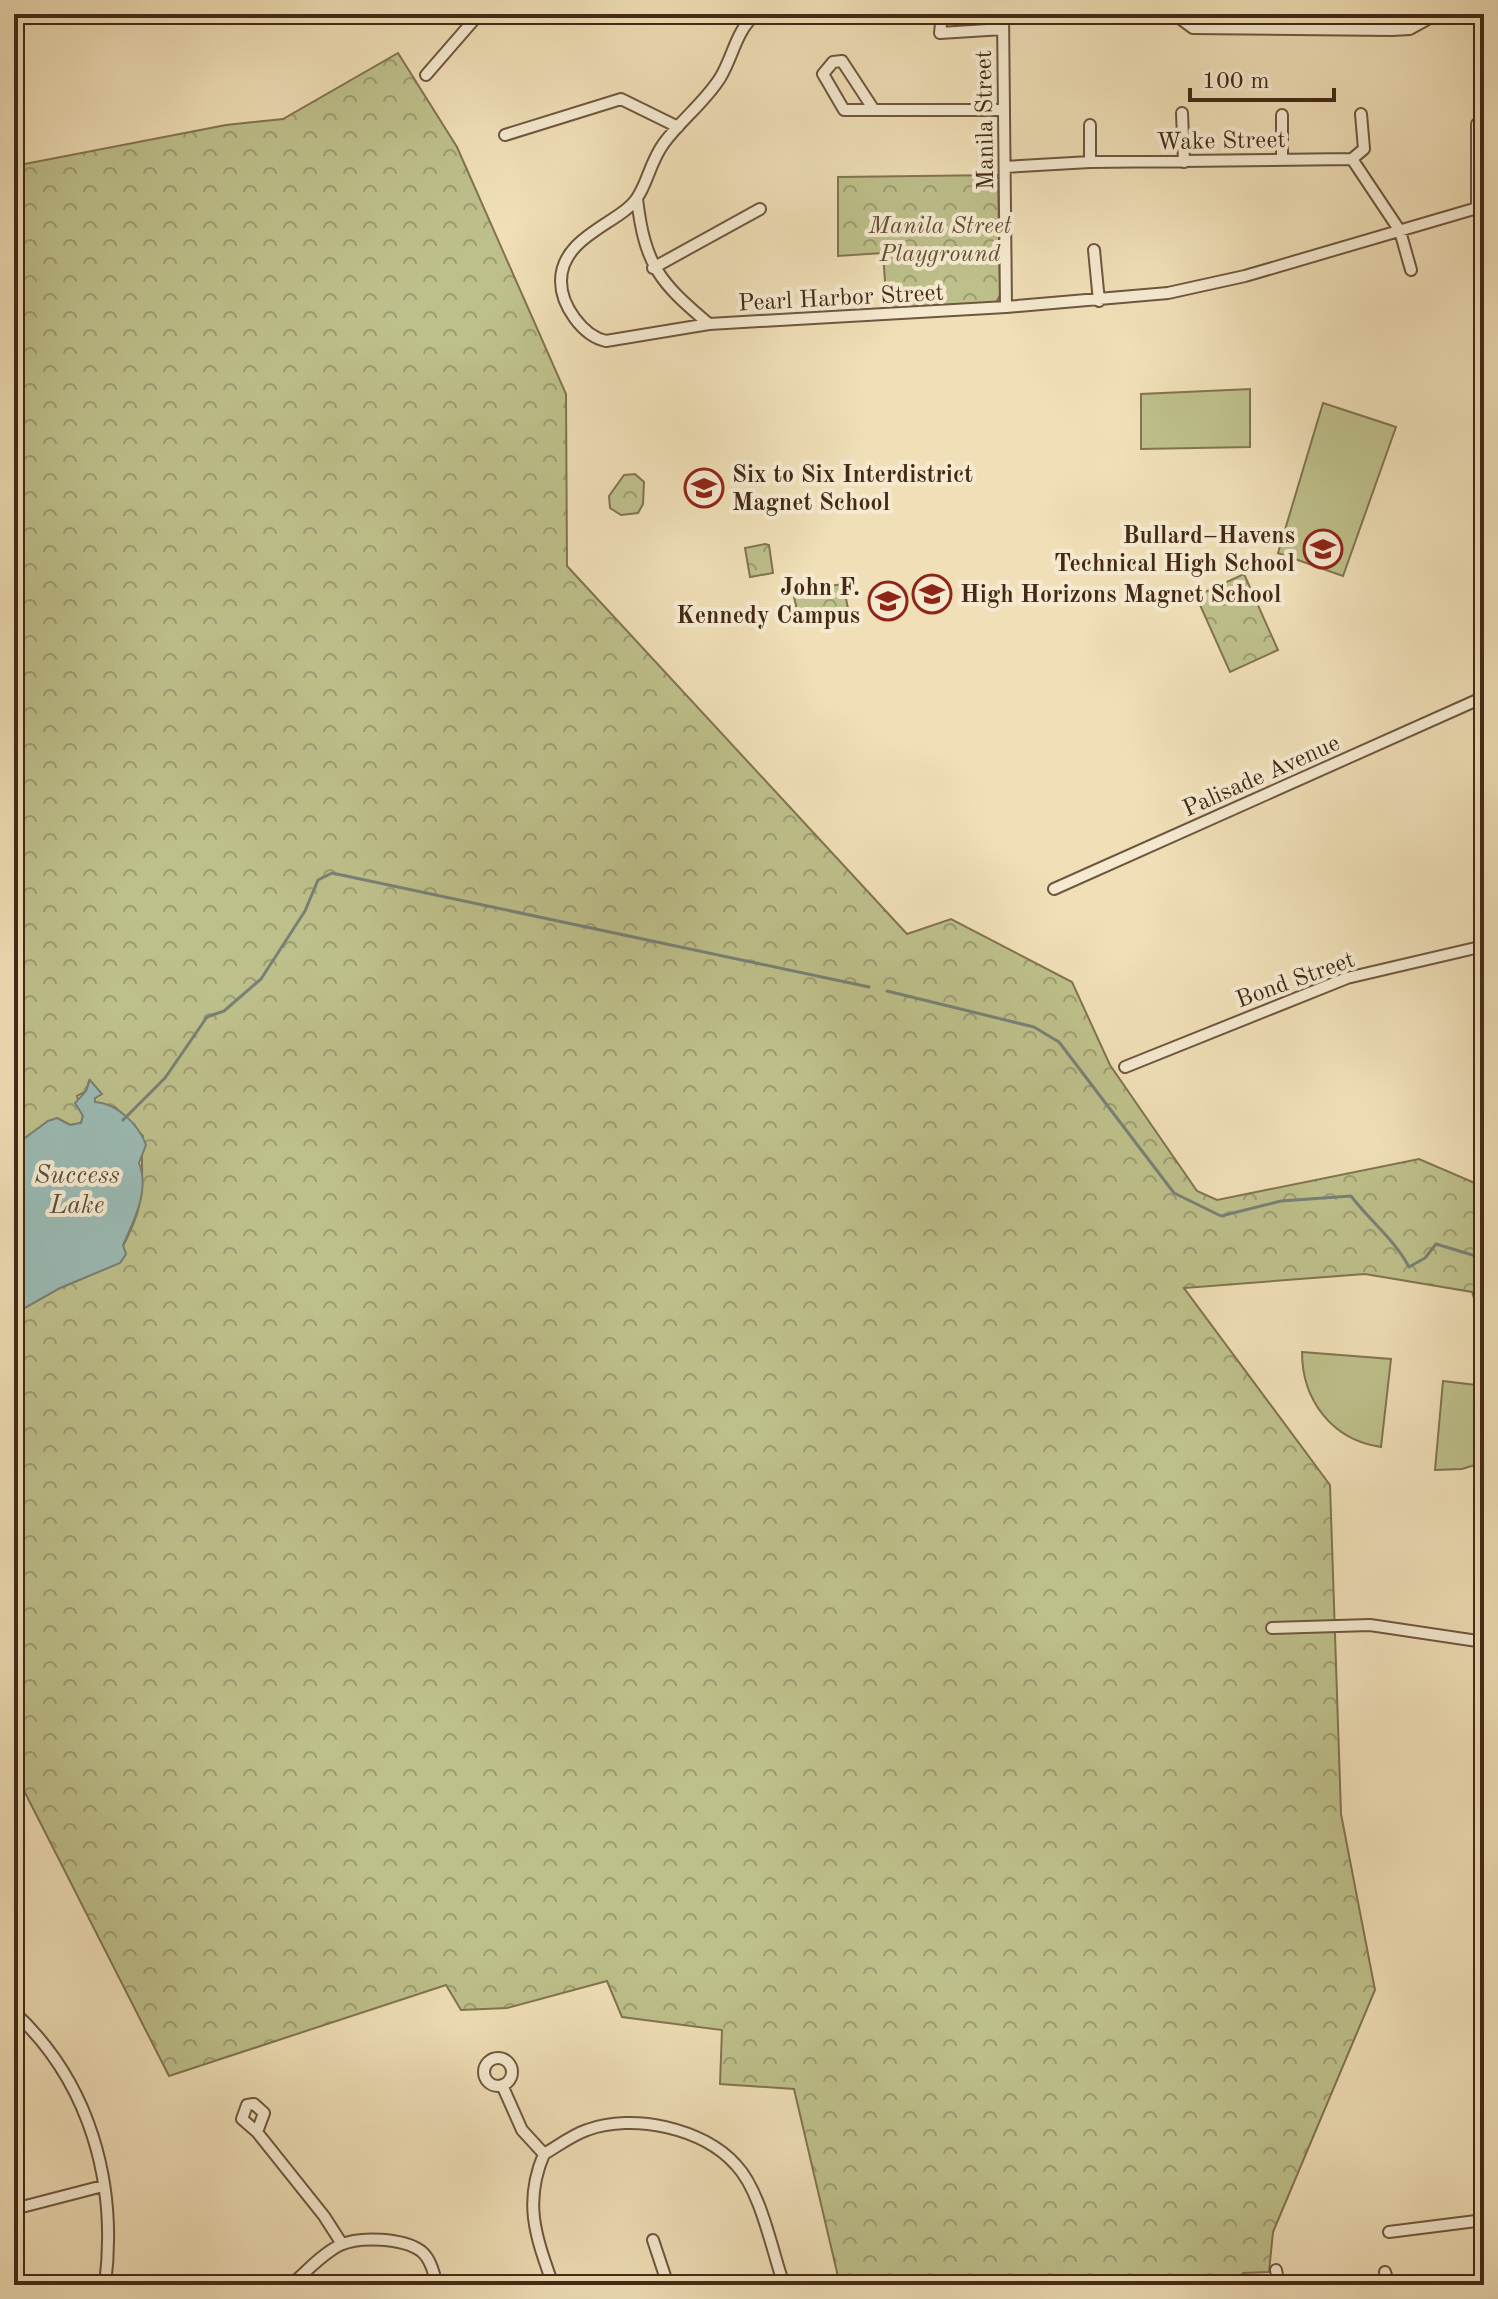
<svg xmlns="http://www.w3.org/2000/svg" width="1498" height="2299" font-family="'Old Standard TT',serif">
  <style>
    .forest { fill: url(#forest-crowns); stroke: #817450; stroke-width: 2 }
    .pitch { fill: #bec08b; stroke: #817450; stroke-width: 2 }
    .water { fill: #9bbbb5; stroke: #788175; stroke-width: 2 }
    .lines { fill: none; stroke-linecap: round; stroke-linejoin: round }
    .stream { stroke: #788175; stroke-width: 3 }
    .street-casing { stroke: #6f563e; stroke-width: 14 }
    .street { stroke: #f5ead0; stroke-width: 10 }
    .labels { text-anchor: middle; stroke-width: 8; stroke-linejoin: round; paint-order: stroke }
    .street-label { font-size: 24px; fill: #442916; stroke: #f5ead0 }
    .park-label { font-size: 24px; font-style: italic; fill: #624f33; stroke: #f5ead0 }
    .poi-label { font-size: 24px; font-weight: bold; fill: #442916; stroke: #f5ead0; text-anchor: start }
    .water-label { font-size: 26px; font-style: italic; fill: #5a4e3e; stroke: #f5ead0 }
  </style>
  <defs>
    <pattern id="forest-crowns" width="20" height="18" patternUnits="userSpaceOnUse" patternTransform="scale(2)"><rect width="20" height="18" fill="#bec08b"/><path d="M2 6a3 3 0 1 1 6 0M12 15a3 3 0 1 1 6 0" fill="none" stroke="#9c9c71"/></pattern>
  </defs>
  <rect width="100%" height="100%" fill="#f0dfb7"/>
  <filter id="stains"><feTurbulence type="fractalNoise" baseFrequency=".0025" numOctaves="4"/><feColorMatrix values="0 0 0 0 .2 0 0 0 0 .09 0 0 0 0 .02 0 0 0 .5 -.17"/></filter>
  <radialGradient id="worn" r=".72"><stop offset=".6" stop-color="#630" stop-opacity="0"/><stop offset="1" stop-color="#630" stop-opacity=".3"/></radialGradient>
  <path class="forest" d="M 398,53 L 457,147 L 566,394 L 567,566 L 907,934 L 951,919 L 1072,982 L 1110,1065 L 1197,1191 L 1217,1200 L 1419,1159 L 1484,1187 L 1484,1313 L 1479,1313 L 1472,1292 L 1365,1274 L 1184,1288 L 1330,1485 L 1341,1814 L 1375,1990 L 1273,2232 L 1269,2272 L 1243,2273 L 1235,2285 L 840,2285 L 794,2089 L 720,2084 L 722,2030 L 622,2017 L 607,1981 L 507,2008 L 461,2010 L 446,1985 L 169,2076 L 14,1771 L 14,1371 L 17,1365 L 14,1362 L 14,1314 L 60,1288 L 114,1265 C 122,1246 135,1226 139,1206 C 145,1182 140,1160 143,1136 L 116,1108 L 95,1102 L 95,1098 L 101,1094 L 89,1081 L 86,1091 L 77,1096 L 83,1116 L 81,1123 L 70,1125 L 57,1118 L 14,1146 L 14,166 L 226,125 L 283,119 Z
    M 998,175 L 1000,295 L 996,303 L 887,310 L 883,253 L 838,256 L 838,177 Z
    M 635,474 L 644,482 L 643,504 L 638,513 L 621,515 L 610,508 L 609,496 L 624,475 Z
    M 765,544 L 769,545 L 773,573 L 750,577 L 745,548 Z
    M 1244,574 L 1278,650 L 1230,672 L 1196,596 Z
    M 843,584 L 850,618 L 827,621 L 826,616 L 799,620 L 793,592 Z"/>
  <path class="pitch" d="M 1250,389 L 1250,447 L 1141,449 L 1141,394 Z
    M 1323,403 L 1396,427 L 1343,576 L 1278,553 Z
    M 1302,1352 L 1391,1359 L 1381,1447 C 1332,1440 1302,1400 1302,1352 Z
    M 1443,1381 L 1484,1386 L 1484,1462 L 1462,1469 L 1435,1470 Z"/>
  <path class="water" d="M 90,1080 L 102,1094 L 95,1098 L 95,1102 C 117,1103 139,1125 146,1145 L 139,1163 C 150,1190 134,1220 123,1245 L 126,1254 L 120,1263 L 60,1288 L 14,1314 L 14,1146 L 48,1121 L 57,1118 L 70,1125 L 81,1123 L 83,1116 L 75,1103 L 86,1091 Z"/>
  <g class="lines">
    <path class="stream" d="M 887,991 L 1034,1027 L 1059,1042 L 1174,1193 L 1221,1216 L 1281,1201 L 1351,1196 C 1370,1221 1394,1239 1409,1267 L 1425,1258 L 1436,1244 L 1479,1257 L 1484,1264
      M 123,1120 L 165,1078 L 207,1017 L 224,1011 L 261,979 L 305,911 L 318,880 L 332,873 L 869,987"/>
    <defs>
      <path id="street" d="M 756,14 C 736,30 733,57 720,78 C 705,102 681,120 664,143 C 650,162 648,182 637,198 C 621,223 561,236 561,281 C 561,306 583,336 606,341 L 709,324 L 1006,307 L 1168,293 L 1245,276 L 1484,206
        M 942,14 L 940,33 L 1003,29
        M 1003,14 L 1006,307
        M 1174,14 L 1193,28 L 1392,30 L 1410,29 L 1437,14
        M 426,75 L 479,14
        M 874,110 L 844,110 L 823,74 L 833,62 L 842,61 L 874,110 L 1004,110
        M 1182,113 L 1184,162
        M 1090,125 L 1090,162
        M 505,135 L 621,99 L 678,127
        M 1282,159 L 1282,115
        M 1352,159 L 1364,149 L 1361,114
        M 1005,167 L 1090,162 L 1352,159 L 1400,231 L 1411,270
        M 637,199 C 645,265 659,282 709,324
        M 1477,208 L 1477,124
        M 1094,250 L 1099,301
        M 653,268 L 760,209
        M 1054,889 L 1484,697
        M 1125,1067 L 1347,978 L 1484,946
        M 1272,1628 L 1370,1625 L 1484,1642
        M 14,2012 C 90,2082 118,2183 105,2285
        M484 2072a14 14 0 1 1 28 0a14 14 0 1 1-28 0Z
        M 502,2085 L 522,2130 L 544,2154
        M 257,2132 L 264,2113 L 254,2104 L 247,2105 L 242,2119 L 257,2132 L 324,2216 L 342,2244
        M 544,2154 C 558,2146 572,2135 587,2130 C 633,2113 703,2128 736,2165 C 761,2191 772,2251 784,2285
        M 544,2154 C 523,2203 536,2237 553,2285
        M 14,2209 L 103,2186
        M 1389,2232 L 1484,2220
        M 653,2240 L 668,2285
        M 1276,2270 L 1279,2285
        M 1385,2272 L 1389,2285
        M 291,2285 C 306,2272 322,2254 340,2245 C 360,2236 403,2238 421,2251 C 431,2259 434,2274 437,2285"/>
    </defs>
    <use href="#street" class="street-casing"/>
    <use href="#street" class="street"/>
  </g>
  <defs>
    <symbol id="school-ring" viewBox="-11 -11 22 22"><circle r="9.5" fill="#f5ead0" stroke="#8f2418" stroke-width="1.5"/><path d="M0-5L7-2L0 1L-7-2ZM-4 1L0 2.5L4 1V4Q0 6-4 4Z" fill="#8f2418"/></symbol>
  </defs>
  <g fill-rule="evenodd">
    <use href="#school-ring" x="682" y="466" width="44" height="44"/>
    <use href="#school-ring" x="1301" y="527" width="44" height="44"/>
    <use href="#school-ring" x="910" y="572" width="44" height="44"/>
    <use href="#school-ring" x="866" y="579" width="44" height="44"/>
  </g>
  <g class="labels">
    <g class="street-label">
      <text transform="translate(984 120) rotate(-91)" y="8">Manila Street</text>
      <text transform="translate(1221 140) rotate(-1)" y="8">Wake Street</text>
      <text transform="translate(841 297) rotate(-3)" y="8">Pearl Harbor Street</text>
      <text transform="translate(1261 775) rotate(-24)" y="8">Palisade Avenue</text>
      <text transform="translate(1295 979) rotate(-20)" y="8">Bond Street</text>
    </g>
    <g class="park-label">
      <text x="940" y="233">Manila Street<tspan x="940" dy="28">Playground</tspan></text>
    </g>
    <g class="poi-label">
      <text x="732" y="482">Six to Six Interdistrict<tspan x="732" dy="28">Magnet School</tspan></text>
      <text x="1295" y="543" text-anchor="end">Bullard–Havens<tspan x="1295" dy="28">Technical High School</tspan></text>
      <text x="860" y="595" text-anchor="end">John F.<tspan x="860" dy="28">Kennedy Campus</tspan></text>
      <text x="960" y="602">High Horizons Magnet School</text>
    </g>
    <g class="water-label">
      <text x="77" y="1183">Success<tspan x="77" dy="30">Lake</tspan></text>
    </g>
  </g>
  <rect width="1498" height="2299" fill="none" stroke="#f0dfb7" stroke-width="48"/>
  <rect x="16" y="16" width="1466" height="2267" fill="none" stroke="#442916" stroke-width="4"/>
  <rect x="24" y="24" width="1450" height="2251" fill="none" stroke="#442916" stroke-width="2"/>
  <path d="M1190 88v12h144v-12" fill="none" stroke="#442916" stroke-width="4"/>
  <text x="1202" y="88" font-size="24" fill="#442916" stroke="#f5ead0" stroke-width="6" paint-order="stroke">100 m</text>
  <rect width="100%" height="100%" filter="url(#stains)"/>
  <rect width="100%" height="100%" fill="url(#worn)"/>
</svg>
